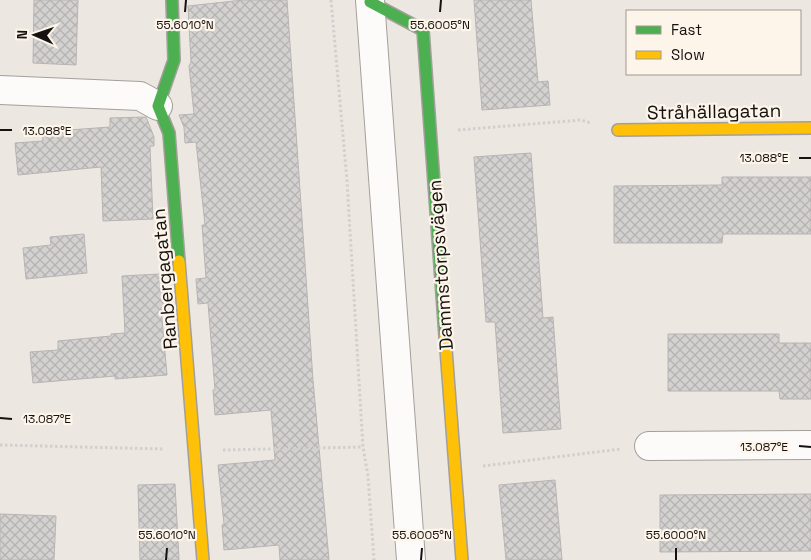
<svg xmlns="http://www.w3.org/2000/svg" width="811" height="560" font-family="'Space Grotesk',sans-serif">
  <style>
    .building { fill: url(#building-cross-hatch); stroke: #b8b4b4 }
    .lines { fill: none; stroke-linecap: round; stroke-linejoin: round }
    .street-casing { stroke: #a39f9b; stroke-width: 30 }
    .fast-casing { stroke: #a39f9b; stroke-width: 14 }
    .slow-casing { stroke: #a39f9b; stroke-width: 14 }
    .path { stroke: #d2d0ce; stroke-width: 3; stroke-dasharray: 2.5 2.5; stroke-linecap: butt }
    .street { stroke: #fcfbfa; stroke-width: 28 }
    .fast { stroke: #4caf50; stroke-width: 11 }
    .slow { stroke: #ffc107; stroke-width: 11 }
    .ticks { fill: none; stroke: #15120f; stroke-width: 2 }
    .labels { text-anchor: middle; stroke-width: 4.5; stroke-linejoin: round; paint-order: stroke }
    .street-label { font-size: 19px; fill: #15120f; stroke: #fdf4ea }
    .ticks-label { font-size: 12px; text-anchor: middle; fill: #15120f; stroke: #fdf4ea; stroke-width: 4.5; stroke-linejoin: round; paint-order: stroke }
  </style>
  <defs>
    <pattern id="building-cross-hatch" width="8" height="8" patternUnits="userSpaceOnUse" patternTransform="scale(1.25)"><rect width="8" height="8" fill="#d4d1d1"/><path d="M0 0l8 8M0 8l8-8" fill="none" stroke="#b5b2b2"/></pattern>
  </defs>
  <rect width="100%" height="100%" fill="#ece7e1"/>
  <path class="building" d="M 34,0 L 78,0 L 76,65 L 33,63 Z
    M 243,0 L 287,0 L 313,380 L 329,560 L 280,560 L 279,545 L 224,550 L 222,525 L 224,524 L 218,465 L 275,460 L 271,410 L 215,415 L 213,390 L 215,390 L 208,303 L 198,304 L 196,279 L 206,278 L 202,225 L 205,225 L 196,142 L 185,143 L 184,127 L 179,115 L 194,114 L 189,66 L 191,62 L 188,6 Z
    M 474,0 L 531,0 L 538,82 L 548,81 L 550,105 L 482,110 Z
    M 146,117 L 154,137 L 154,146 L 150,146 L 153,219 L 103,221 L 101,167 L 18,175 L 15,143 L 43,141 L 42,132 L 110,127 L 110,118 Z
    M 531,153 L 543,318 L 553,317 L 561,429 L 503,433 L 495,322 L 486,322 L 474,157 Z
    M 722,177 L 811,177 L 811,234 L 723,234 L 722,243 L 614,243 L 614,186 L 722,185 Z
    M 84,234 L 87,273 L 26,279 L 23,248 L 51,245 L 50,237 Z
    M 160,274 L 160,282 L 165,282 L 167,307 L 161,308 L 167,375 L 115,379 L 115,376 L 33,383 L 30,352 L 58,350 L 58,341 L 111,336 L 111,334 L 125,333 L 122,276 Z
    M 668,334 L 779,334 L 779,343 L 811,343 L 811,399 L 780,399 L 779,391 L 668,391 Z
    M 555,480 L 562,560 L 506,560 L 499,485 Z
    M 175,484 L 179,560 L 140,560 L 138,485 Z
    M 811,494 L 811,551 L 660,552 L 660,495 Z
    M 0,514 L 56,516 L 54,560 L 0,560 Z"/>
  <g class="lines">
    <defs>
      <path id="street" d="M 370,0 L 411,560
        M 0,90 L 140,96 L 158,106
        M 649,446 L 811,445"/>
      <path id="fast" d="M 172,0 L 174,60 L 158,106 L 169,133 L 179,261
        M 370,2 L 423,30 L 445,336"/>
      <path id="slow" d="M 618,130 L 811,128
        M 179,261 L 203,560
        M 445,336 L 462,560"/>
    </defs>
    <use href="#street" class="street-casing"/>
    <use href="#fast" class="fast-casing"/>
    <use href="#slow" class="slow-casing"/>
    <path class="path" d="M 331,0 L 347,181 L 363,447 L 368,476 L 374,560
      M 458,130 L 581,120 L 591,123
      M 0,445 L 164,449
      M 223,450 L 363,447
      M 483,466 L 621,449"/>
    <use href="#street" class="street"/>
    <use href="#fast" class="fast"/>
    <use href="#slow" class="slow"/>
  </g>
  <path class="ticks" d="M 185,12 L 186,0M 440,12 L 441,0M 0,130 L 12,130M 799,158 L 811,158M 0,418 L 12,419M 799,446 L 811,447M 166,560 L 167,548M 421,560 L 422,548M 676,560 L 676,548"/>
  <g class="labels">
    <g class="street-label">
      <text transform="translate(714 111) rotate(-1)" y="7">Stråhällagatan</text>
      <text transform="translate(440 265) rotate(-94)" y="7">Dammstorpsvägen</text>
      <text transform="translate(164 279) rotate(-95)" y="7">Ranbergagatan</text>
    </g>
  </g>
  <g class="ticks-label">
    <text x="185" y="29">55.6010°N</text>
    <text x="440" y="29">55.6005°N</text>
    <text x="47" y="135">13.088°E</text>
    <text x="764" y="162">13.088°E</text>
    <text x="47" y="423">13.087°E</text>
    <text x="764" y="451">13.087°E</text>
    <text x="167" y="539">55.6010°N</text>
    <text x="422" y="539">55.6005°N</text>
    <text x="676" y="539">55.6000°N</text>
  </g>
  <rect x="626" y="10" width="175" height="65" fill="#fdf4ea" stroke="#a09a92"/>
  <rect x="636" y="26" width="25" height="8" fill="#4caf50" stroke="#a09a92"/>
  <text x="671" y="35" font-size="15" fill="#15120f">Fast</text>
  <rect x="636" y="51" width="25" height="8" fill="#ffc107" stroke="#a09a92"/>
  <text x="671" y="60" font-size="15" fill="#15120f">Slow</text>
  <g transform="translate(35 35) rotate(272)" stroke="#fdf4ea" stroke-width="4" paint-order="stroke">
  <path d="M0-4L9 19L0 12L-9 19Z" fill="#15120f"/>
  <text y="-8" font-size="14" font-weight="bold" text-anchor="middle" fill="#15120f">N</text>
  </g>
</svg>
